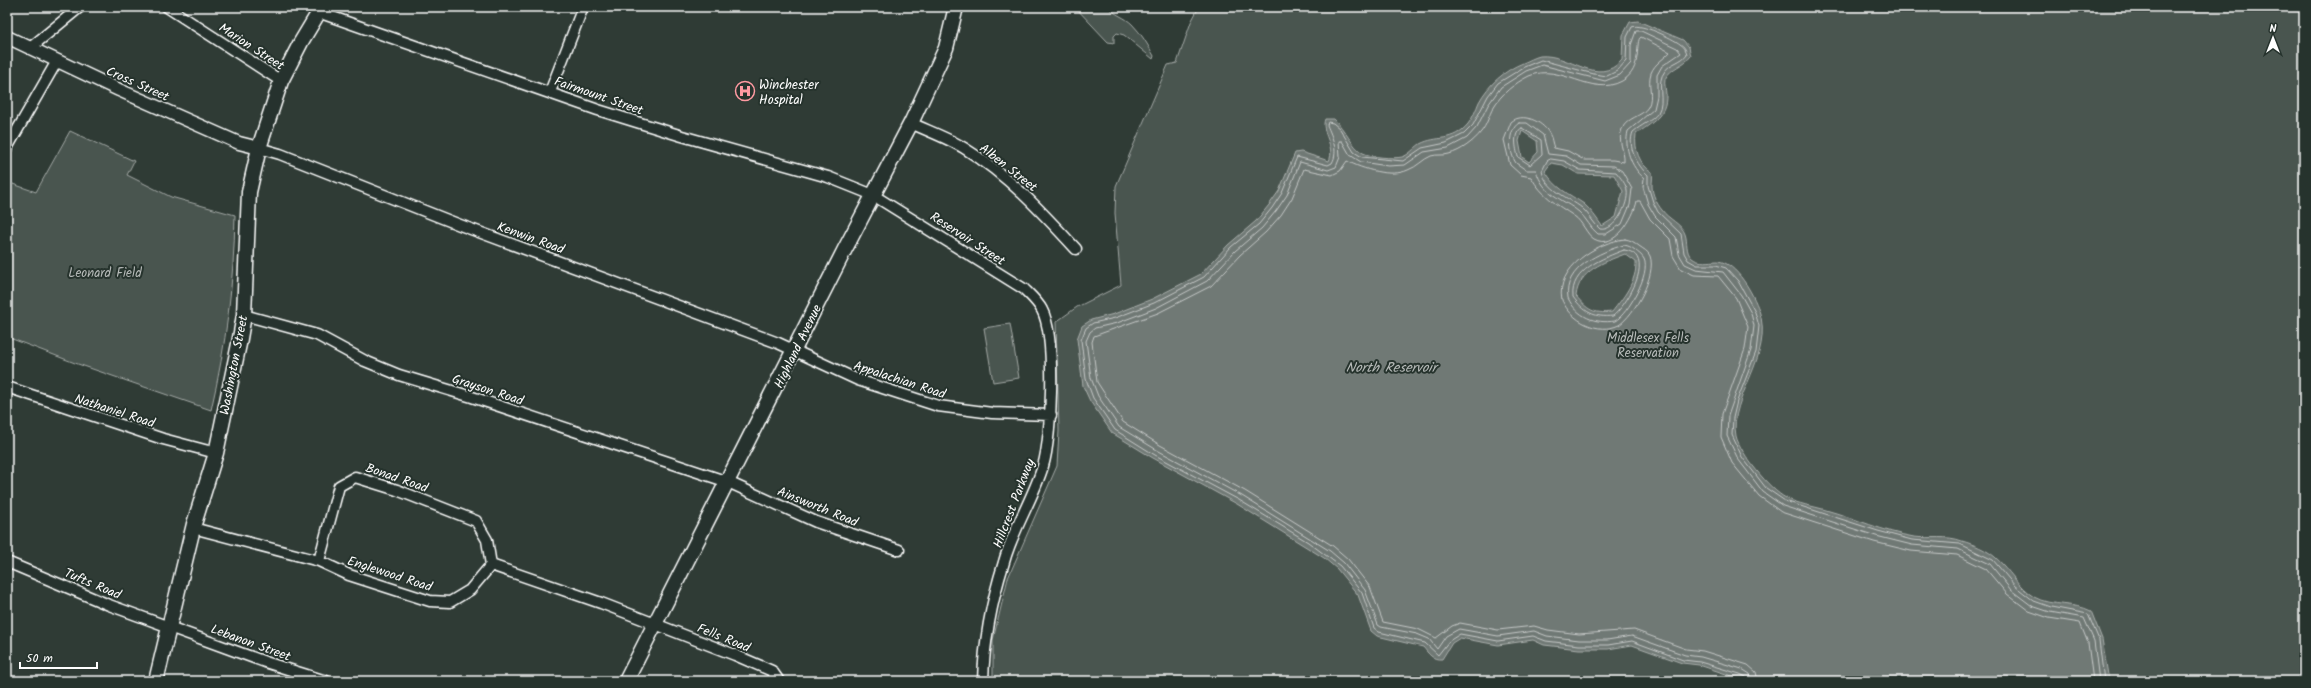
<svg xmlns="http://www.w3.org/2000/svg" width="2311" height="688" font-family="Kalam,sans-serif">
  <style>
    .green { fill: #4a544f; stroke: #a4aaa7 }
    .water { fill: #707975; stroke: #a9afac; fill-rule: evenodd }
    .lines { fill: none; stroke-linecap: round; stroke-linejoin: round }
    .shore { stroke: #c6c9c8; stroke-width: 1 }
    .minor-casing { stroke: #fff; stroke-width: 13 }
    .tertiary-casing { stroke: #fff; stroke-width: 15 }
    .secondary-casing { stroke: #fff; stroke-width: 17 }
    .minor { stroke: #26332d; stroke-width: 10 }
    .tertiary { stroke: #26332d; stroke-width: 12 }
    .secondary { stroke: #26332d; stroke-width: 14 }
    .labels { text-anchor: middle; stroke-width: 4; stroke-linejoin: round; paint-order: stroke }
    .street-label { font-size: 13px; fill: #fff; stroke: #26332d }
    .poi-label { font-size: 13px; fill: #fff; stroke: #26332d; text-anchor: start }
    .park-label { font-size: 13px; fill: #b7bbb9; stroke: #26332d }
    .water-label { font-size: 14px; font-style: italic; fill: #b8bcba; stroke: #26332d }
  </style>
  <rect width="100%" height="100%" fill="#2f3b35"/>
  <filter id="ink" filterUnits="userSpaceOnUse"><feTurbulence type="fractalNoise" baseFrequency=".025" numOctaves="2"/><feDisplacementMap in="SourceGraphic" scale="8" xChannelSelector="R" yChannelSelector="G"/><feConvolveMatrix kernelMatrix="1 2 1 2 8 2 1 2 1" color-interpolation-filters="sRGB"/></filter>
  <g filter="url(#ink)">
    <path class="green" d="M 1075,7 L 1108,7 C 1115,15 1125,17 1132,24 C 1141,33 1148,45 1154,56 L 1153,59 L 1124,35 L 1117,33 L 1114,36 L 1114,43 L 1108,42 Z
      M 1199,7 L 2304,7 L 2304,681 L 993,681 L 993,640 L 1008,578 L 1057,466 L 1059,431 L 1056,322 L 1077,307 L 1121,285 L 1115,213 L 1116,186 L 1168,65 L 1177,63 L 1191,22 Z
      M 70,131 L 134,161 L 127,175 L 171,197 L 235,215 C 234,281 226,346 211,410 L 75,363 L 7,337 L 7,182 L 36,192 Z
      M 1010,324 L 1019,378 L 993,382 L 984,328 Z"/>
    <path class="water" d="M 1638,21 L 1683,40 L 1689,47 L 1691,56 C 1684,66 1671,67 1665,79 C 1664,85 1666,89 1666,95 C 1667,115 1651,124 1636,134 C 1634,149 1639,164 1652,172 C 1653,177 1652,181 1652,186 C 1652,194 1657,204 1662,210 C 1668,219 1682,224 1685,234 C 1688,242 1685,252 1692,258 C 1699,264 1710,261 1718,261 C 1737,263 1753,294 1759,310 C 1775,356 1728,398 1736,436 C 1740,453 1770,490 1786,498 C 1798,504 1813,506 1826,510 C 1855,518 1884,532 1914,537 C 1930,539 1947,535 1962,541 C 1973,544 1987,550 1995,557 C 2010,570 2018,587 2034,597 C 2052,607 2074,602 2091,611 L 2102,639 L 2109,681 L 1747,681 L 1699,665 L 1682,663 L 1632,645 L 1608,649 L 1579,649 L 1544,645 L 1533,640 L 1498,645 L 1460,638 L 1452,643 L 1442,659 C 1432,660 1429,654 1423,647 L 1377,636 L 1371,631 L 1358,595 L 1337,569 L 1324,558 L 1237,504 L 1153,458 L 1112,433 L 1090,401 L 1083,386 L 1077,339 L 1082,326 L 1091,320 L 1114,314 L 1152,299 L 1201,274 L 1228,245 L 1256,221 L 1269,205 L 1279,191 L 1295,153 L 1301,152 L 1329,161 C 1336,146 1320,132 1325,119 L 1334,119 C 1344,128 1353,148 1363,153 C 1371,157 1393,159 1402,157 C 1409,155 1414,148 1420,144 C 1437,135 1452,143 1468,124 C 1473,118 1476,109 1479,102 C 1488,85 1505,70 1523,63 C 1528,61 1535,57 1540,56 C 1570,53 1597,88 1622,60 L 1623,35 L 1630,22 ZM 1522,131 L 1537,141 L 1538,152 L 1529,162 L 1522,157 L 1519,141 ZM 1551,163 L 1563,165 L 1578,174 L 1614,175 L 1623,191 L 1616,217 L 1602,226 C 1597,219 1591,210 1584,204 C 1568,193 1556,189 1545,171 ZM 1625,254 L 1636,262 C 1637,281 1623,298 1612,312 C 1593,314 1588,310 1576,296 C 1579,270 1604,262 1625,254 Z"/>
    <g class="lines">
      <path class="shore" d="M 1519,123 L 1527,123 L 1543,135 L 1548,154 L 1566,156 L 1581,165 L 1614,166 L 1622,171 L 1632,189 L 1630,205 L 1622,224 L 1606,234 L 1598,234 C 1590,228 1587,219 1579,212 C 1562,198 1543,195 1536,170 L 1526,170 L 1516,163 C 1509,153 1507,130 1519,123 Z
        M 1522,128 L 1541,140 L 1542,154 L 1530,165 L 1518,157 C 1516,148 1512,133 1522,128 Z
        M 1551,159 L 1564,161 L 1580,170 L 1616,172 C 1620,177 1627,185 1627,191 C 1629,204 1615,232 1600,229 C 1593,223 1589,214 1582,208 C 1568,197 1546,190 1542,171 L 1547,161 Z
        M 1625,239 C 1631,240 1634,242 1639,246 C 1643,249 1648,251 1650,256 C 1657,275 1634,315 1619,325 C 1598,335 1571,321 1562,300 C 1555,268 1597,242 1625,239 Z
        M 1624,245 C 1629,246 1631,247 1635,250 C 1638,253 1642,255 1644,259 C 1651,273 1628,314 1615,321 C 1595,324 1577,317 1568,298 C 1563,268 1600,252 1624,245 Z
        M 1624,250 C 1658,254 1627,305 1613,316 C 1594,318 1584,312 1573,297 C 1570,270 1603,258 1624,250 Z
        M 1747,681 L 1746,677 L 1740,674 L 1700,662 L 1683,660 L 1632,641 L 1608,645 L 1579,645 L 1546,641 L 1533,636 L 1498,641 L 1460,634 L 1449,641 L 1438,655 L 1425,643 L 1379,632 L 1374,628 L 1362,593 L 1340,566 L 1308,542 L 1239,500 L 1155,455 L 1115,430 L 1093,398 L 1086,379 L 1081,340 L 1086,328 L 1093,323 L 1115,318 L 1154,303 L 1204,277 L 1231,247 L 1259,224 L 1272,208 L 1282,193 L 1297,157 L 1328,165 L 1332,163 C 1339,151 1332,137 1327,125 L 1328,122 L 1333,123 L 1340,129 L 1354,152 L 1362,157 L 1403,161 L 1422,148 L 1446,143 L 1464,134 L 1473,125 L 1488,96 L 1498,83 L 1524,67 L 1541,60 L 1594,74 L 1607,76 L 1617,71 L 1626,61 L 1627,37 L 1632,27 C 1641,23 1672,38 1680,44 C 1684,46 1686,50 1687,54 C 1682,62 1670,63 1665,71 C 1655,83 1666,99 1658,113 C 1652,121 1641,125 1633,132 C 1627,147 1637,165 1648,175 L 1648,186 L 1653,202 L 1658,212 L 1681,234 L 1684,253 L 1688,260 L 1697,265 L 1716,265 L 1726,268 L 1738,281 L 1755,312 L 1759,326 L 1756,352 L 1737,401 L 1733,418 L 1732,435 L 1742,457 L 1766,488 L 1785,501 L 1878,531 L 1912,540 L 1960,544 L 1993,560 L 2015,586 L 2034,601 L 2051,607 L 2088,614 L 2099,640 L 2104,681
        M 1752,681 L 1750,674 L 1742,669 L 1701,657 L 1685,655 L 1632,636 L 1607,640 L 1579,640 L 1547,636 L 1534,631 L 1498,636 L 1459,629 L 1446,636 L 1437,649 L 1429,639 L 1417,634 L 1381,627 L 1378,625 L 1365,590 L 1344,563 L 1330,551 L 1242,496 L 1157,450 L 1119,427 L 1098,396 L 1091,378 L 1086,341 L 1090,332 L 1095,328 L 1117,323 L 1156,308 L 1207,281 L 1235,251 L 1262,228 L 1276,211 L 1287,195 L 1300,162 L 1328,170 L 1336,167 L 1340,157 L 1339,141 L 1342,141 L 1350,155 L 1361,162 L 1388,166 L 1405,165 L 1424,152 L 1448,148 L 1467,138 L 1477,127 L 1488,105 L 1501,87 L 1526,71 L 1542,65 L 1605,81 L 1620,75 L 1631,63 L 1631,45 L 1636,31 L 1641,31 L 1677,48 L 1681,53 L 1662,66 L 1657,75 L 1657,96 L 1654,109 L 1628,131 C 1624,148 1631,167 1644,178 L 1643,187 L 1648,204 L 1655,216 L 1676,237 L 1679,254 L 1685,264 L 1696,269 L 1723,272 L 1741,295 L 1751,313 L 1754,326 L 1751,350 L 1728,416 L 1727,436 L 1738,459 L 1763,492 L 1783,506 L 1876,536 L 1912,545 L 1958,549 L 1990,564 L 2011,590 L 2032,606 L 2050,612 L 2084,618 L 2094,641 L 2099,681
        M 1758,681 L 1756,672 L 1748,665 L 1703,651 L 1686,649 L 1634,630 L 1579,634 L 1548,630 L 1534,626 L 1498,630 L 1460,623 L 1452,626 L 1436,638 L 1418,629 L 1383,622 L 1370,587 L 1348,559 L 1333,546 L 1245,491 L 1160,445 L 1123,422 L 1097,382 L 1092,342 L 1094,336 L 1158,313 L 1211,286 L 1240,255 L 1266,232 L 1281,215 L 1292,198 L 1304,169 L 1332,175 L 1340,171 L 1347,161 C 1362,169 1391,178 1408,170 C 1417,167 1423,159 1431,156 C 1437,154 1443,156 1449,154 C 1461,151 1474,141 1481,132 C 1487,125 1489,115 1493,108 C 1501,94 1515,83 1529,76 C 1560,62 1591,98 1622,81 C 1644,69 1634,41 1641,37 L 1670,52 C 1663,60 1655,63 1651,73 C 1647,84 1654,96 1648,107 C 1642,117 1627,117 1622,129 C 1617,141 1625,151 1624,162 L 1613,160 L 1584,160 L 1568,151 L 1554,148 C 1552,143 1552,138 1549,133 C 1542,121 1522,112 1511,122 L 1504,140 L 1510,165 L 1521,175 L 1531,177 C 1542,196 1556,204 1574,216 C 1583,222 1586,234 1594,239 C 1615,251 1634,217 1637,201 L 1640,201 L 1650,219 L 1670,239 L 1673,256 L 1681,269 L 1694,275 L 1718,276 L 1736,298 L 1748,327 L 1745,349 L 1722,414 L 1721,437 L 1732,463 L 1759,496 L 1781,512 L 1874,542 L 1911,551 L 1957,555 L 1986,569 L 2007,594 L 2029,611 L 2049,618 L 2080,623 L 2088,643 L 2093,681"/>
      <defs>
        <path id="minor" d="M 167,7 L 281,81
          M 318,12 L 598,110 L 682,136 L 828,177 L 873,195 L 1024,289 C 1030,295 1038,302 1042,310 C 1056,336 1052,437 1043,466 C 1033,499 1013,529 1004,562 C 992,600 984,641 983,681
          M 30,48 L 80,7
          M 550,92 L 583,7
          M 911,123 C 928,131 948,138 964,148 C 1008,175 1042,212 1076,249
          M 7,148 L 57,61
          M 259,148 L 280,154 L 460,225 L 778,343 L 858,380 L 938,406 L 992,413 L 1051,415
          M 244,315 L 317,335 L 365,361 L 399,375 L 472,397 L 728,482 L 816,522 L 899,550
          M 7,387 L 163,439 L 216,453
          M 193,528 L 319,561 L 349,575 L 430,601 L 450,602 L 470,590 L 491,565 L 601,603 L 735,655 L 772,671 L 779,681
          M 319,561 L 339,486 L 355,477 L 397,490 L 476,521 L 487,540 L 491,565
          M 7,562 L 109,605 L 265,662 L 326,681"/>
        <path id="tertiary" d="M 7,37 L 119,90 L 239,143 L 259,148"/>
        <path id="secondary" d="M 156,681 L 194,524 L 216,453 L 239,344 L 244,315 L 249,192 L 259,148 L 281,81 L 301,42 L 322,7
          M 626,681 L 845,249 L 911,123 L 946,48 L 956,7"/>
      </defs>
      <use href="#minor" class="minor-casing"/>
      <use href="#tertiary" class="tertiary-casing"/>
      <use href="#secondary" class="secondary-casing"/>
      <use href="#minor" class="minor"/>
      <use href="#tertiary" class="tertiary"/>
      <use href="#secondary" class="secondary"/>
    </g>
  </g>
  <defs>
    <symbol id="hospital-ring" viewBox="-11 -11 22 22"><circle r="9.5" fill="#26332d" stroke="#ff9aa2" stroke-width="1.5"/><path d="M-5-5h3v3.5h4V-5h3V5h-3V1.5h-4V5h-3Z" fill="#ff9aa2"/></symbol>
  </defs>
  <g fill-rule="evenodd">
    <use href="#hospital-ring" x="734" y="80" width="22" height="22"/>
  </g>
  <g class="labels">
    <g class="street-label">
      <text transform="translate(252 46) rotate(33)" y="5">Marion Street</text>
      <text transform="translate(138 83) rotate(24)" y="5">Cross Street</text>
      <text transform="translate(599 95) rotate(19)" y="5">Fairmount Street</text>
      <text transform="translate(1009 167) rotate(38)" y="5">Alben Street</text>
      <text transform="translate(531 237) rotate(20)" y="5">Kenwin Road</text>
      <text transform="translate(968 238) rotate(33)" y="5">Reservoir Street</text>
      <text transform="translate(797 346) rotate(-64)" y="5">Highland Avenue</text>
      <text transform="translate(233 365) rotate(-79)" y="5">Washington Street</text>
      <text transform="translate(900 379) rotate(18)" y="5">Appalachian Road</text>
      <text transform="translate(488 389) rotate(18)" y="5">Grayson Road</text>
      <text transform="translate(115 410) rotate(18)" y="5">Nathaniel Road</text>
      <text transform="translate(397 477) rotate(19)" y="5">Bonad Road</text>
      <text transform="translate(1013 503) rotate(-69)" y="5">Hillcrest Parkway</text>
      <text transform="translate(818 506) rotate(22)" y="5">Ainsworth Road</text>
      <text transform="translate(390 573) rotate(18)" y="5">Englewood Road</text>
      <text transform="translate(93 583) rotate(23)" y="5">Tufts Road</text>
      <text transform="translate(724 637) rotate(22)" y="5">Fells Road</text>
      <text transform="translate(251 642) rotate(20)" y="5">Lebanon Street</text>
    </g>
    <g class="poi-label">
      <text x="759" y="89">Winchester<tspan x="759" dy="15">Hospital</tspan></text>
    </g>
    <g class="park-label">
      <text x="105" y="277">Leonard Field</text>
      <text x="1648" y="342">Middlesex Fells<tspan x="1648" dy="15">Reservation</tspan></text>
    </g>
    <g class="water-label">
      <text x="1391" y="372">North Reservoir</text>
    </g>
  </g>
  <rect width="2311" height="688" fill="none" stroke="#26332d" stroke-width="24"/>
  <rect x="12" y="12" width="2287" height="664" fill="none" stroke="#fff" stroke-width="1.5" filter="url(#ink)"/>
  <g transform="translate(2273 38)" stroke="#26332d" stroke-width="3" paint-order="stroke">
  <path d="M0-3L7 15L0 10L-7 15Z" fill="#ffffff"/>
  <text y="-6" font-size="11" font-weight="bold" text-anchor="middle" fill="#ffffff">N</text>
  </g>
  <path d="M20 662v6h77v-6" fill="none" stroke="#ffffff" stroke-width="2"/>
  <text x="26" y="662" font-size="12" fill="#ffffff" stroke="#26332d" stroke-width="3" paint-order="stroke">50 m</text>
</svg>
